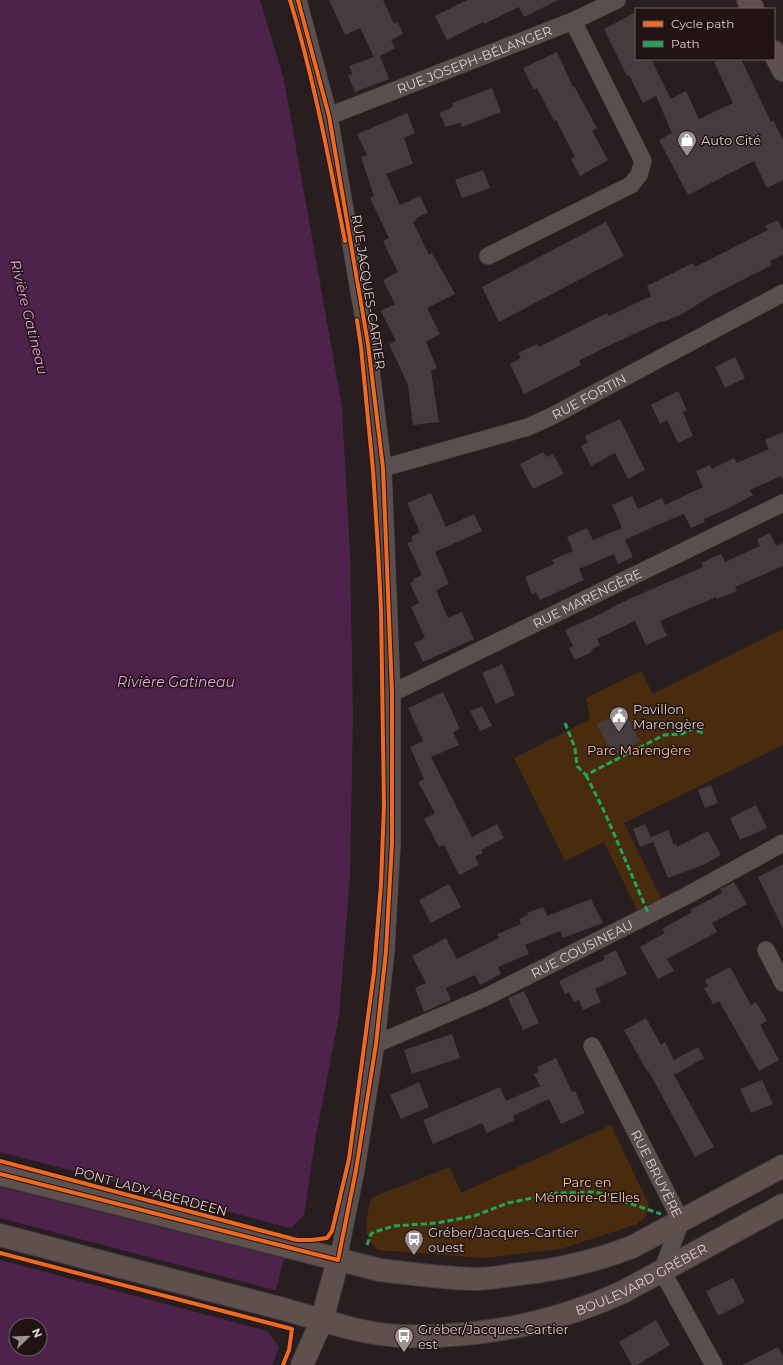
<svg xmlns="http://www.w3.org/2000/svg" width="783" height="1365" font-family="Montserrat,sans-serif">
  <style>
    .green { fill: #482c0d }
    .water { fill: #4d234c; fill-rule: evenodd }
    .pier { fill: #281e20 }
    .building { fill: #453c3e }
    .lines { fill: none; stroke-linecap: round; stroke-linejoin: round }
    .street-casing { stroke: #443b3d; stroke-width: 18 }
    .secondary-casing { stroke: #443b3d; stroke-width: 24 }
    .street { stroke: #594f4c; stroke-width: 17 }
    .secondary { stroke: #5d504d; stroke-width: 22 }
    .quiet { stroke: #20a55d; stroke-width: 3; stroke-dasharray: 6 3; stroke-linecap: butt }
    .cycleway-casing { stroke: #211213; stroke-width: 6 }
    .cycleway { stroke: #ed6a23; stroke-width: 4 }
    .labels { text-anchor: middle; stroke-width: 3; stroke-linejoin: round; paint-order: stroke }
    .street-label { font-size: 13px; fill: #dcd1d1; stroke: #211213 }
    .poi-label { font-size: 13px; fill: #dcd1d1; stroke: #211213; text-anchor: start }
    .park-label { font-size: 13px; fill: #f6cba2; stroke: #211213 }
    .water-label { font-size: 14px; font-style: italic; fill: #e9a2e6; stroke: #211213 }
  </style>
  <rect width="100%" height="100%" fill="#281e20"/>
  <path class="green" d="M 783,629 L 783,745 L 624,823 L 661,898 L 637,910 L 604,842 L 565,861 L 514,758 L 590,719 L 586,698 L 641,671 L 653,694 Z
    M 611,1125 L 649,1205 L 646,1216 L 637,1224 L 561,1249 L 483,1258 L 378,1250 C 360,1235 367,1218 371,1198 L 450,1167 L 461,1193 Z"/>
  <path class="water" d="M 0,0 L 260,0 L 284,80 L 342,407 L 350,554 L 353,714 L 350,875 L 339,1016 L 315,1141 L 304,1215 L 292,1227 L 266,1328 L 279,1348 L 272,1365 L 0,1365 ZM 16,1325 L 40,1325 L 40,1349 L 16,1349 Z"/>
  <path class="pier" d="M 0,1152 L 294,1229 L 286,1259 L 0,1187 Z
    M 0,1218 L 278,1291 L 268,1328 L 271,1332 L 0,1260 Z"/>
  <path class="building" d="M 329,0 L 383,0 L 394,24 L 398,22 L 403,34 L 391,40 L 395,48 L 380,56 L 389,79 L 355,92 L 348,75 L 352,74 L 349,66 L 374,57 L 360,28 L 345,35 Z
    M 467,0 L 558,0 L 524,17 L 519,7 L 484,24 L 483,22 L 447,40 L 435,16 Z
    M 636,12 L 636,59 L 651,59 L 671,99 L 686,91 L 699,119 L 733,103 L 714,62 L 721,59 L 741,59 L 771,122 L 773,120 L 783,140 L 783,180 L 767,188 L 754,161 L 688,195 L 659,140 L 672,133 L 656,96 L 643,103 L 629,75 L 627,76 L 604,29 Z
    M 557,52 L 573,87 L 574,86 L 597,128 L 592,131 L 608,160 L 580,176 L 571,159 L 575,157 L 556,120 L 554,121 L 537,88 L 534,90 L 523,68 Z
    M 492,88 L 501,112 L 462,127 L 460,123 L 446,127 L 439,113 L 453,107 L 452,103 Z
    M 407,113 L 415,133 L 404,138 L 413,164 L 386,174 L 400,205 L 420,196 L 428,213 L 416,218 L 417,220 L 413,222 L 429,255 L 432,253 L 455,294 L 427,308 L 440,334 L 426,342 L 437,368 L 431,371 L 439,422 L 413,425 L 408,385 L 389,344 L 396,341 L 381,311 L 395,304 L 383,280 L 398,272 L 383,241 L 389,238 L 370,198 L 374,196 L 361,157 L 367,155 L 357,134 Z
    M 483,170 L 490,188 L 462,198 L 455,180 Z
    M 778,220 L 783,231 L 783,255 L 770,261 L 772,265 L 711,296 L 682,314 L 663,322 L 662,321 L 606,347 L 579,361 L 581,365 L 524,394 L 510,364 L 521,358 L 518,353 L 537,344 L 539,347 L 607,313 L 609,316 L 651,296 L 647,286 L 693,263 L 695,267 L 768,230 L 765,226 Z
    M 606,222 L 624,256 L 499,322 L 482,287 Z
    M 735,357 L 745,378 L 725,388 L 715,367 Z
    M 678,391 L 687,410 L 683,412 L 693,436 L 678,443 L 667,420 L 660,424 L 651,405 Z
    M 620,419 L 645,470 L 628,479 L 615,453 L 591,466 L 581,446 L 588,442 L 585,436 Z
    M 783,432 L 783,480 L 781,476 L 750,490 L 753,495 L 729,508 L 704,519 L 705,522 L 691,528 L 684,514 L 655,526 L 625,540 L 633,557 L 618,564 L 614,554 L 579,569 L 584,580 L 540,600 L 536,592 L 532,594 L 525,577 L 554,564 L 552,560 L 573,551 L 567,537 L 587,528 L 593,540 L 622,528 L 612,505 L 632,496 L 638,509 L 662,498 L 665,505 L 703,487 L 696,471 L 710,465 L 712,469 L 734,458 L 737,463 L 769,449 L 765,440 Z
    M 543,452 L 546,457 L 553,454 L 564,474 L 533,489 L 520,464 Z
    M 431,493 L 446,527 L 474,514 L 482,531 L 435,552 L 449,584 L 436,590 L 448,618 L 462,612 L 474,639 L 423,662 L 414,643 L 425,638 L 411,607 L 419,603 L 410,583 L 414,581 L 413,579 L 422,575 L 407,543 L 413,541 L 411,537 L 420,532 L 407,503 Z
    M 770,533 L 776,546 L 783,543 L 783,566 L 735,587 L 737,591 L 717,599 L 716,597 L 660,621 L 667,636 L 646,645 L 635,621 L 597,639 L 600,645 L 591,650 L 592,652 L 575,660 L 569,648 L 573,646 L 565,630 L 605,612 L 605,611 L 629,599 L 703,567 L 701,563 L 721,554 L 725,562 L 760,546 L 757,539 Z
    M 502,664 L 515,695 L 496,704 L 482,673 Z
    M 443,692 L 460,729 L 453,732 L 459,745 L 431,757 L 472,837 L 497,824 L 504,838 L 481,850 L 483,853 L 475,857 L 479,865 L 459,875 L 444,845 L 439,847 L 424,819 L 435,813 L 418,782 L 424,779 L 410,747 L 423,741 L 408,708 Z
    M 482,706 L 492,726 L 480,731 L 470,711 Z
    M 624,710 L 640,742 L 613,756 L 597,724 Z
    M 711,785 L 718,803 L 705,808 L 698,790 Z
    M 756,805 L 767,828 L 740,840 L 730,818 Z
    M 645,824 L 653,842 L 640,847 L 633,829 Z
    M 668,830 L 674,845 L 676,844 L 677,847 L 708,831 L 721,855 L 703,865 L 668,878 L 651,837 Z
    M 783,864 L 783,929 L 758,877 Z
    M 734,882 L 747,904 L 712,923 L 717,932 L 667,959 L 674,971 L 658,979 L 640,947 L 665,933 L 662,929 L 692,912 L 690,910 L 722,893 L 720,889 Z
    M 449,884 L 461,907 L 431,923 L 419,900 Z
    M 591,899 L 603,923 L 563,938 L 560,931 L 525,945 L 529,954 L 498,967 L 501,974 L 480,985 L 475,975 L 446,988 L 451,1000 L 424,1012 L 415,988 L 426,983 L 412,956 L 446,938 L 457,959 L 499,938 L 497,934 L 521,924 L 519,919 L 528,915 L 527,913 L 543,907 L 547,916 Z
    M 616,950 L 627,974 L 595,989 L 601,1002 L 583,1010 L 579,1000 L 574,1002 L 569,992 L 565,994 L 559,981 L 605,959 L 604,956 Z
    M 730,967 L 751,1005 L 756,1002 L 767,1021 L 760,1025 L 779,1060 L 759,1071 L 719,1001 L 713,1004 L 704,988 L 708,986 L 705,980 Z
    M 524,991 L 539,1023 L 523,1030 L 508,998 Z
    M 646,1018 L 661,1045 L 665,1042 L 674,1060 L 698,1047 L 704,1058 L 674,1075 L 714,1147 L 695,1157 L 648,1070 L 647,1071 L 624,1030 Z
    M 452,1034 L 460,1058 L 412,1074 L 404,1050 Z
    M 556,1058 L 572,1092 L 575,1091 L 585,1113 L 561,1124 L 549,1099 L 513,1116 L 515,1120 L 487,1133 L 482,1123 L 433,1144 L 423,1120 L 500,1087 L 506,1101 L 540,1086 L 534,1074 L 539,1072 L 537,1067 Z
    M 762,1080 L 773,1104 L 751,1113 L 740,1089 Z
    M 419,1082 L 429,1107 L 401,1119 L 390,1095 Z
    M 733,1278 L 745,1302 L 718,1316 L 706,1291 Z
    M 656,1320 L 670,1345 L 637,1365 L 632,1365 L 619,1342 Z
    M 778,1347 L 783,1356 L 783,1365 L 742,1365 Z"/>
  <g class="lines">
    <defs>
      <g id="street">
        <path d="M 298,0 L 329,116 L 368,344 L 383,468 L 392,693 L 392,843 L 386,951 L 376,1044 L 356,1170 L 338,1260"/>
        <path id="s1" d="M 329,116 L 573,21 L 617,0"/>
        <path d="M 488,256 L 631,185 L 639,175 L 643,161 L 573,21"/>
        <path id="s2" d="M 383,468 L 528,427 L 552,416 L 783,293"/>
        <path id="s3" d="M 392,693 L 783,503"/>
        <path d="M 766,950 L 783,983"/>
        <path id="s4" d="M 376,1044 L 486,997 L 688,895 L 783,843"/>
        <path id="s5" d="M 592,1046 L 681,1221 L 662,1271 L 714,1365"/>
      </g>
      <g id="secondary">
        <path d="M 748,0 L 753,9"/>
        <path d="M 774,52 L 783,70"/>
        <path d="M 0,1174 L 380,1270 C 411,1274 442,1278 474,1279 C 486,1279 499,1277 511,1275 C 553,1271 593,1262 632,1247 L 783,1166"/>
        <path id="s6" d="M 0,1235 C 89,1259 179,1282 268,1305 C 312,1316 359,1335 403,1336 C 480,1338 553,1324 623,1292 L 783,1205"/>
        <path d="M 302,1365 L 322,1320 L 338,1260"/>
      </g>
    </defs>
    <use href="#street" class="street-casing"/>
    <use href="#secondary" class="secondary-casing"/>
    <use href="#street" class="street"/>
    <use href="#secondary" class="secondary"/>
    <path class="quiet" d="M 565,723 L 575,748 L 577,766 L 586,775 L 664,735 L 682,734 L 692,729 L 703,733
      M 586,775 L 605,813 L 649,915
      M 367,1245 L 371,1234 L 374,1232 L 394,1226 L 437,1223 L 474,1216 L 508,1203 L 556,1193 L 596,1192 L 661,1214"/>
    <defs>
      <path id="cycleway" d="M 290,0 C 314,79 329,160 345,241
        M 0,1161 L 297,1240 L 312,1240 L 327,1238 L 332,1231 L 349,1159 L 374,972 L 381,884 L 384,806 L 381,609 L 378,549 L 373,470 L 361,347 L 357,320
        M 0,1174 L 338,1260 L 356,1170 L 376,1044 L 386,951 L 392,843 L 392,693 L 383,468 L 368,344 L 329,116 L 298,0
        M 0,1253 L 292,1329 L 289,1350 L 283,1365"/>
    </defs>
    <use href="#cycleway" class="cycleway-casing"/>
    <use href="#cycleway" class="cycleway"/>
  </g>
  <defs>
    <symbol id="shop-pin" viewBox="-11 -11 22 30"><path d="M0 17L-7.5 6A9.5 9.5 0 1 1 7.5 6Z" fill="#9d9293" stroke="#211213"/><path d="M-5-2.5h2.3a2.7 3.5 0 0 1 5.4 0H5L5.5 6h-11ZM-1.5-2.5h3a1.5 2.3 0 0 0-3 0Z" fill="#fff"/></symbol>
    <symbol id="civic-pin" viewBox="-11 -11 22 30"><path d="M0 17L-7.5 6A9.5 9.5 0 1 1 7.5 6Z" fill="#9d9293" stroke="#211213"/><path d="M-.6-6.5H3V-4.5H.6V-3L4-1V1h2V6H-6V1h2V-1L-.6-3ZM-1.2 2.5V6h2.4V2.5Z" fill="#fff"/></symbol>
    <symbol id="bus-pin" viewBox="-11 -11 22 30"><path d="M0 17L-7.5 6A9.5 9.5 0 1 1 7.5 6Z" fill="#9d9293" stroke="#211213"/><path d="M-5-6H5V4H4V6H2V4H-2V6H-4V4H-5ZM-3.5-4V0h7V-4ZM-3.5 1.2v1.5H-2V1.2ZM2 1.2v1.5H3.5V1.2Z" fill="#fff"/></symbol>
  </defs>
  <g fill-rule="evenodd">
    <use href="#shop-pin" x="676" y="129" width="22" height="30"/>
    <use href="#civic-pin" x="608" y="705" width="22" height="30"/>
    <use href="#bus-pin" x="403" y="1228" width="22" height="30"/>
    <use href="#bus-pin" x="393" y="1325" width="22" height="30"/>
  </g>
  <g class="labels">
    <g class="street-label">
      <text dy="5" stroke="none"><textPath href="#s1" startOffset="156">RUE JOSEPH-BÉLANGER</textPath></text>
      <text transform="translate(369 292) rotate(81)" y="5">RUE JACQUES-CARTIER</text>
      <text dy="5" stroke="none"><textPath href="#s2" startOffset="219">RUE FORTIN</textPath></text>
      <text dy="5" stroke="none"><textPath href="#s3" startOffset="217">RUE MARENGÈRE</textPath></text>
      <text dy="5" stroke="none"><textPath href="#s4" startOffset="227">RUE COUSINEAU</textPath></text>
      <text dy="5" stroke="none"><textPath href="#s5" startOffset="143">RUE BRUYÈRE</textPath></text>
      <text transform="translate(151 1191) rotate(15)" y="5">PONT LADY-ABERDEEN</text>
      <text dy="5" stroke="none"><textPath href="#s6" startOffset="664">BOULEVARD GRÉBER</textPath></text>
    </g>
    <g class="poi-label">
      <text x="701" y="145">Auto Cité</text>
      <text x="633" y="714">Pavillon<tspan x="633" dy="15">Marengère</tspan></text>
      <text x="428" y="1237">Gréber/Jacques-Cartier<tspan x="428" dy="15">ouest</tspan></text>
      <text x="418" y="1334">Gréber/Jacques-Cartier<tspan x="418" dy="15">est</tspan></text>
    </g>
    <g class="park-label">
      <text x="639" y="755">Parc Marengère</text>
      <text x="587" y="1187">Parc en<tspan x="587" dy="15">Mémoire-d'Elles</tspan></text>
    </g>
    <g class="water-label">
      <text transform="translate(29 317) rotate(76)" y="5">Rivière Gatineau</text>
      <text x="176" y="687">Rivière Gatineau</text>
    </g>
  </g>
  <rect x="635" y="8" width="140" height="52" fill="#211213" stroke="#6c5e5f"/>
  <rect x="643" y="21" width="20" height="6" fill="#ed6a23" stroke="#6c5e5f"/>
  <text x="671" y="28" font-size="12" fill="#dcd1d1">Cycle path</text>
  <rect x="643" y="41" width="20" height="6" fill="#20a55d" stroke="#6c5e5f"/>
  <text x="671" y="48" font-size="12" fill="#dcd1d1">Path</text>
  <g transform="translate(28 1337) rotate(67)"><circle r="19" fill="#211213" stroke="#6c5e5f"/>
  <path d="M0-3L7 15L0 10L-7 15Z" fill="#9d9293"/>
  <text y="-6" font-size="11" font-weight="bold" text-anchor="middle" fill="#dcd1d1">N</text>
  </g>
</svg>
